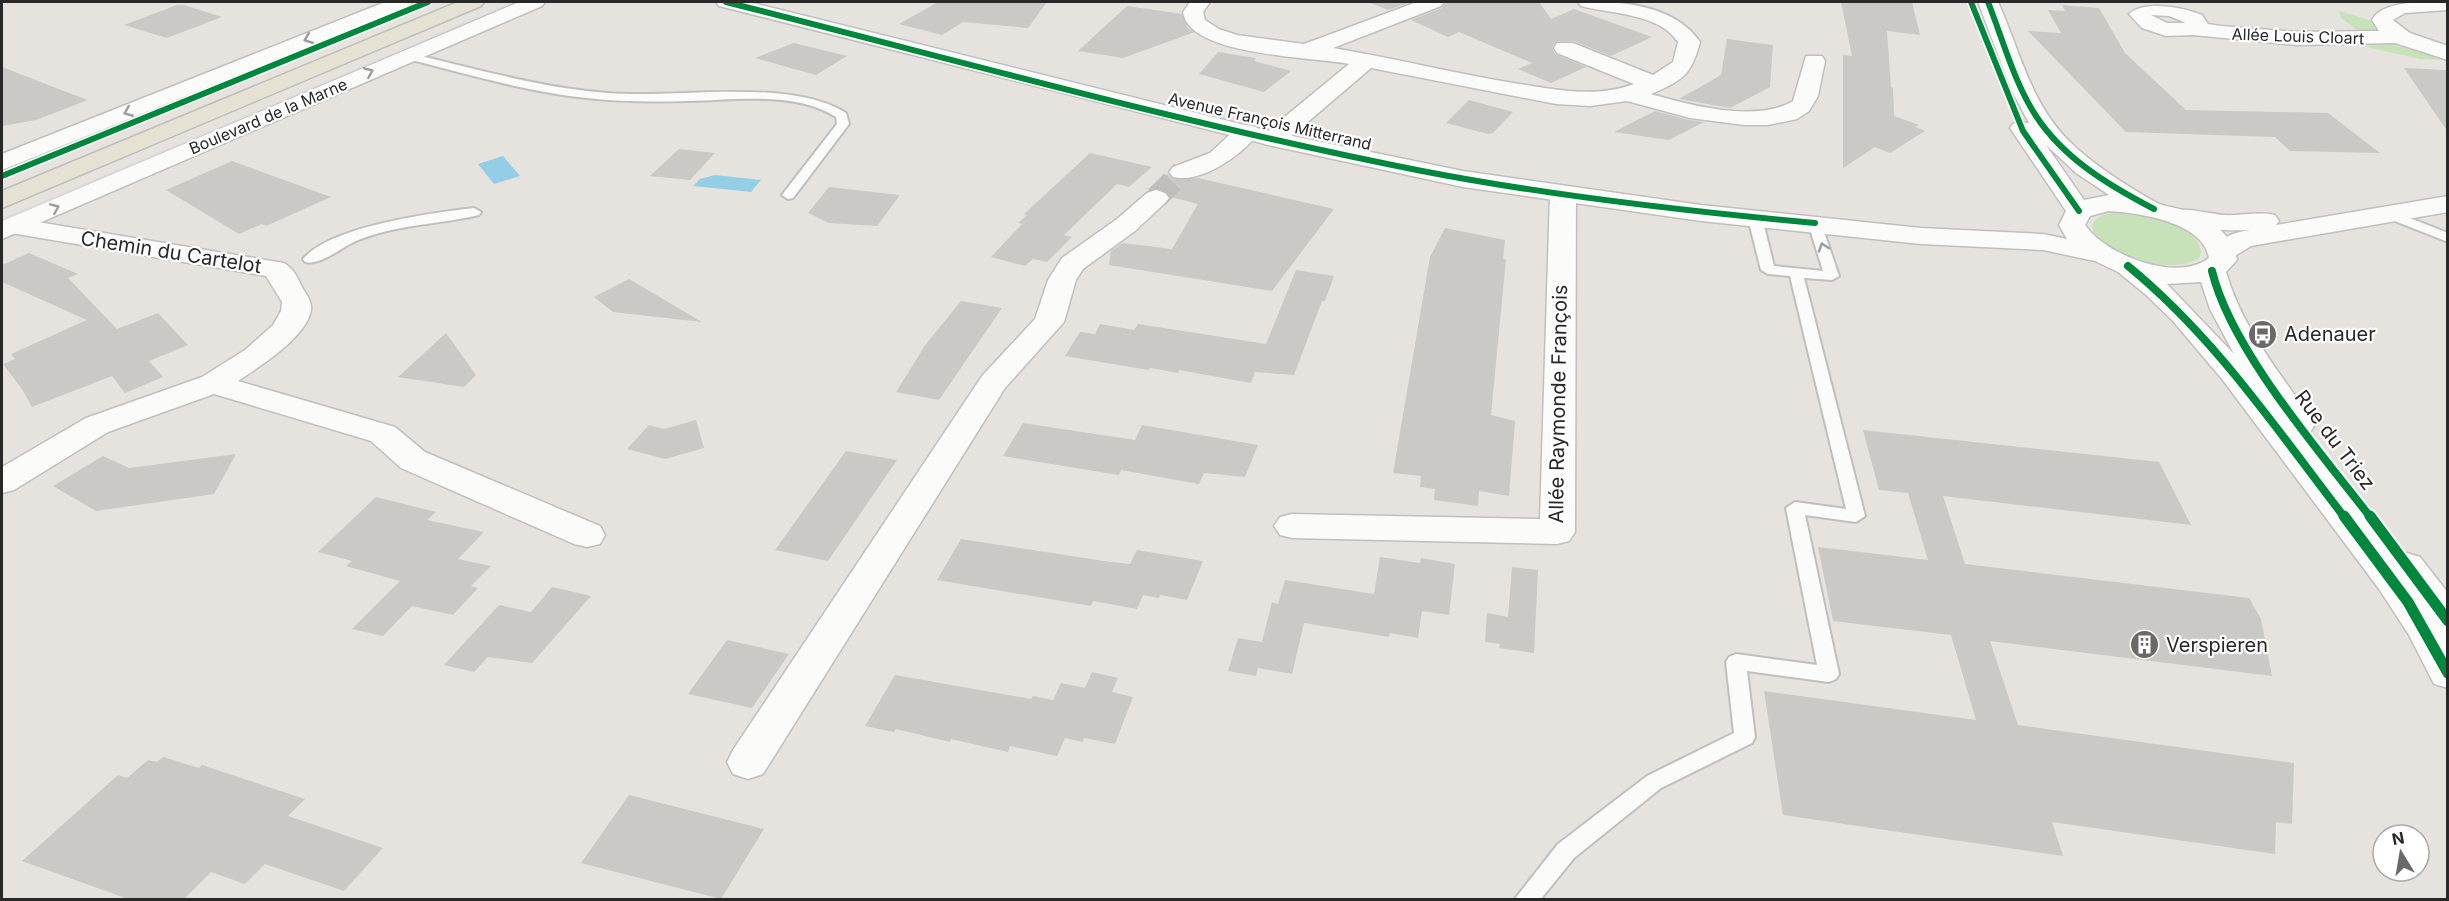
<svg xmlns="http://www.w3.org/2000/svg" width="2449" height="901" font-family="Inter,sans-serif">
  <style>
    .green { fill: #c7e1b8 }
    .water { fill: #93cee6 }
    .building { fill: #cbc9c5 }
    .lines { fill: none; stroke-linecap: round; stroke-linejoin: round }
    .street-tunnel { stroke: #c0beba; stroke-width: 23; stroke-dasharray: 23 12; stroke-linecap: butt }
    .lane-casing { stroke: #c0bfbf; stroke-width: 4 }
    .street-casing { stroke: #c0bfbf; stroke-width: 3 }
    .secondary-casing { stroke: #c0bfbf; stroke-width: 3 }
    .primary-casing { stroke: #bfbdbc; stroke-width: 3 }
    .lane { fill: #fbfbfa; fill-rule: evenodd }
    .street { fill: #fbfbfa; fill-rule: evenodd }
    .secondary { fill: #fbfbfa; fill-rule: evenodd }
    .primary { fill: #e5e1d3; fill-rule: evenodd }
    .tram { stroke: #dddcdd; stroke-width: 1.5 }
    .cycleway-far2-casing { stroke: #fff; stroke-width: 9 }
    .cycleway-far1-casing { stroke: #fff; stroke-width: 12 }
    .cycleway-casing { stroke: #fff; stroke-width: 15 }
    .cycleway-far2 { stroke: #00873e; stroke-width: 6 }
    .cycleway-far1 { stroke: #00873e; stroke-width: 8 }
    .cycleway { stroke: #00873e; stroke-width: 11 }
    .oneway { stroke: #9c9c9c }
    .labels { text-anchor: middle; stroke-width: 4.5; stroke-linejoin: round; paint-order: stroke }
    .far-street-label { font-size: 16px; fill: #282828; stroke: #fff }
    .street-label { font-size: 20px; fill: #282828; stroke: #fff }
    .poi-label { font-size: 20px; fill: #282828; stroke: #fff; text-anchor: start }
  </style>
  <rect width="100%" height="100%" fill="#e6e3de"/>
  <path class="green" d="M 2339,11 L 2375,22 L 2381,28 L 2379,32 L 2364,35 L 2341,18 Z
    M 2390,44 L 2447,60 L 2420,59 L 2363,46 Z
    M 2128,213 C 2148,215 2209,229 2200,257 C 2177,277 2099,257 2092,227 C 2096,212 2115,212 2128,213 Z"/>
  <path class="water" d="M 503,156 L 520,176 L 494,184 L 478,164 Z
    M 715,175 L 761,180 L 751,192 L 693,186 L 700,179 Z"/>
  <path class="building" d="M 938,2 L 1047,2 L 1028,28 L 963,22 L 942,35 L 899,24 Z
    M 1368,2 L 1412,2 L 1388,10 Z
    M 1446,2 L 1539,2 L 1551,19 L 1574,9 L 1652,37 L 1611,56 L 1574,41 L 1557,41 L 1552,47 L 1555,54 L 1586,67 L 1551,83 L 1518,69 L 1532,63 L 1459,32 L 1448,37 L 1411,20 L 1442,8 Z
    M 1841,2 L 1912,2 L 1920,35 L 1887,31 L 1891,87 L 1893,88 L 1894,116 L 1919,125 L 1915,127 L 1925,131 L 1890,153 L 1875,147 L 1843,168 L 1843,55 L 1852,56 Z
    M 177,5 L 184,5 L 222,17 L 167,38 L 124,25 Z
    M 2062,5 L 2099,8 L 2125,53 L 2186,110 L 2328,113 L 2380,153 L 2290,151 L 2275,137 L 2126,132 L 2028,31 L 2061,33 L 2048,10 L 2065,11 Z
    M 1127,6 L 1182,14 L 1188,28 L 1195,32 L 1123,58 L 1078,51 Z
    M 1727,39 L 1773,45 L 1770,87 L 1730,108 L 1679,99 L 1721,75 Z
    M 794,43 L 847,56 L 816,75 L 755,58 Z
    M 1218,52 L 1256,58 L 1254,61 L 1291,71 L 1264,92 L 1199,74 Z
    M 2,67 L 56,88 L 88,100 L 36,120 L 2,126 Z
    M 2404,68 L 2448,70 L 2448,132 Z
    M 1469,100 L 1513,112 L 1493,133 L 1488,134 L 1446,123 Z
    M 1655,111 L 1689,120 L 1704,122 L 1669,140 L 1614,132 Z
    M 679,149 L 715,153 L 690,180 L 650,176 Z
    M 1090,153 L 1152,167 L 1129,187 L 1117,184 L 1064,235 L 1072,237 L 1047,262 L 1033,259 L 1025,266 L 991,257 L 1022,224 L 1018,223 L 1027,215 L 1024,214 Z
    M 232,161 L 331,197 L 266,226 L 262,224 L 239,234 L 166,190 Z
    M 1167,174 L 1173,179 L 1198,178 L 1334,209 L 1272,291 L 1109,265 L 1111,251 L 1123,243 L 1172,249 L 1198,204 L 1171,197 L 1166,191 L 1158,188 Z
    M 829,187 L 900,195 L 877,226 L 829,223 L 808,213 Z
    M 1445,228 L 1505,240 L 1503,259 L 1506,259 L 1491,415 L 1515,421 L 1509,496 L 1479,491 L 1478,506 L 1434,500 L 1435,489 L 1420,487 L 1421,476 L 1393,473 L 1430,257 Z
    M 29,253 L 78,274 L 68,278 L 117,329 L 158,313 L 188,345 L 149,361 L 163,377 L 125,393 L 112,376 L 32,407 L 22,389 L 3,364 L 15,359 L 11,354 L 87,320 L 2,282 L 2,265 Z
    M 1296,270 L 1334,276 L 1325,301 L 1322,301 L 1294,375 L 1255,372 L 1251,383 L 1179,370 L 1178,373 L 1150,368 L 1149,370 L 1065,356 L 1080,332 L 1095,334 L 1100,324 L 1134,330 L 1138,324 L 1266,344 Z
    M 629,279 L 702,322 L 613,312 L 594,297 Z
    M 961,301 L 1002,308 L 939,400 L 896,392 L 926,344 Z
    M 446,333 L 476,375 L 464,387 L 398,377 Z
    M 696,420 L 704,448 L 665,459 L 627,449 L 649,425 L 664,429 Z
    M 1023,423 L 1135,440 L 1142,425 L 1258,445 L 1245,477 L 1204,473 L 1199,484 L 1121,470 L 1119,475 L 1003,456 Z
    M 1863,430 L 2159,462 L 2191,525 L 1943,496 L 1965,564 L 2249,598 L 2261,619 L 2272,676 L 1990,641 L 2018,725 L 2294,763 L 2292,824 L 2276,822 L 2275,854 L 2052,822 L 2063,856 L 1783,815 L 1764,691 L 1976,720 L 1951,635 L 1833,621 L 1818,547 L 1928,560 L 1908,493 L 1879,490 Z
    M 846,451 L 897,460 L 828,561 L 775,550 Z
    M 236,454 L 214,494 L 96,511 L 53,486 L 103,456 L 129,468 Z
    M 376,497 L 436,512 L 427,520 L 484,532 L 458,559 L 491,566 L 471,586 L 478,588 L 453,615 L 412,606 L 383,636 L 352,629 L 400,581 L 346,566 L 352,561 L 318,552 Z
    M 961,539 L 1111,562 L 1130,564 L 1137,550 L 1203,561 L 1187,600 L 1160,595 L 1159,598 L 1143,595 L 1137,609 L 1093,601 L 1091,606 L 937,580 Z
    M 1380,557 L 1420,563 L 1421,558 L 1455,564 L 1449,615 L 1422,611 L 1418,638 L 1390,633 L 1389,637 L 1304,623 L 1292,674 L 1258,668 L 1256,676 L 1228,671 L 1238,638 L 1262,642 L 1272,602 L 1278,604 L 1285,580 L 1374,594 Z
    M 1512,567 L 1538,570 L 1534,653 L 1499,648 L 1500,644 L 1485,642 L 1487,613 L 1508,617 Z
    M 552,587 L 591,596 L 532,663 L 488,657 L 474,672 L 444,665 L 499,605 L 531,612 Z
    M 727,640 L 789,654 L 752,708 L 688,694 Z
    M 1092,672 L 1118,678 L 1112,692 L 1133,697 L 1115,744 L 1084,738 L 1083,742 L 1065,738 L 1057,756 L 1010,746 L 1008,752 L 951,739 L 950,742 L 896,729 L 894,732 L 865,726 L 895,675 L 1031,699 L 1033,696 L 1053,700 L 1061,683 L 1085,688 Z
    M 163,757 L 199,768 L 202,765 L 305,799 L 288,816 L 383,848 L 344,891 L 265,864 L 245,884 L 211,872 L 183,900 L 131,900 L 22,861 L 118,775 L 127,778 L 148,760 L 157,762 Z
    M 629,795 L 764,829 L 721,899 L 581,863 Z"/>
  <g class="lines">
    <path class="street-tunnel" d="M 1156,198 L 1182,172"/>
    <defs>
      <path id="lane" d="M 408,53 C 474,68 540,88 608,93 C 677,99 788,77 846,113 L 849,124 L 793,198 L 788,199 L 782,195 L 837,124 L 836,117 C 795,91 735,100 688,101 C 654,102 621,102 587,98 C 526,92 464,73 404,58 L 403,56 Z
        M 474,208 L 481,212 L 479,215 C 437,225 396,224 356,241 C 342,247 320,266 305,262 L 303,259 C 331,226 432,213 474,208 Z
        M 2392,211 L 2448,233 L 2448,242 L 2387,218 L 2385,215 Z
        M 1755,214 L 1762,218 L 1774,266 L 1823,271 L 1808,223 L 1815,219 L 1820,220 L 1839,276 L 1832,280 L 1804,278 L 1865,516 L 1856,522 L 1805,515 L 1839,674 L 1836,679 L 1829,682 L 1747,671 L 1755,737 L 1752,743 L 1661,788 L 1574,858 L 1540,900 L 1514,900 L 1558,844 L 1647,776 L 1734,733 L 1726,662 L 1729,657 L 1736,654 L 1817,665 L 1786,508 L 1795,502 L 1846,509 L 1790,276 L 1768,274 L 1761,270 L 1748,218 Z"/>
      <path id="street" d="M 1190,2 L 1210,2 L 1203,12 L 1205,20 L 1219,29 L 1237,35 L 1304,44 L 1417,2 L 1444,2 L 1441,6 L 1333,48 C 1393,58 1453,73 1513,83 C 1554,89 1594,99 1634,84 L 1557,53 L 1554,48 L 1557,43 L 1573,43 L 1653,75 L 1673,62 L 1678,42 C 1659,13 1611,14 1581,6 L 1578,2 C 1620,0 1675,5 1700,42 C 1691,76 1683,80 1651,94 C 1689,105 1757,123 1793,101 L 1806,56 L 1822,56 L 1825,61 L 1818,96 L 1809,111 L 1797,119 L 1768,125 L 1744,125 L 1690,118 L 1627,101 L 1590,106 L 1556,104 L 1371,68 L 1282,144 L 1273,146 L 1264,144 L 1261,139 L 1264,134 L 1349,64 C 1314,57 1188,56 1183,12 Z
        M 2448,2 L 2448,10 L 2405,13 L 2393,20 L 2410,33 L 2448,46 L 2448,60 L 2395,43 L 2297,45 L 2193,35 L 2166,36 L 2142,28 L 2129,14 C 2144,0 2182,7 2202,15 L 2208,24 L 2221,26 L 2297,32 L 2374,31 L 2379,31 L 2372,20 C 2382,0 2425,2 2448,2 ZM 2151,15 L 2169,16 L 2186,23 L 2167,23 Z
        M 1247,125 L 1256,127 L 1259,132 C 1243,155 1201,184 1173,177 L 1169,172 L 1173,167 L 1210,153 L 1238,127 Z
        M 1563,186 L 1572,189 L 1576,194 L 1575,532 L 1569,541 L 1557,544 L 1292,538 L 1280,535 L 1274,526 L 1280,517 L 1292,514 L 1540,519 L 1550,194 L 1554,189 Z
        M 1156,190 L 1165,193 L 1169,198 L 1165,203 L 1135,231 L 1083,269 L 1076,280 L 1064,322 L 1005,388 L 763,774 L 748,779 L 733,774 L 727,762 L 733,750 L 982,376 L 1035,319 L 1048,280 L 1062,258 L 1117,219 L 1147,193 Z
        M 2448,196 L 2448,212 L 2251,246 L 2233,257 L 2223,259 L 2213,257 L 2209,251 C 2218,238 2235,232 2250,230 C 2223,231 2197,229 2171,223 L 2167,217 L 2171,211 C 2188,207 2205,213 2223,215 C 2241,216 2258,211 2275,215 L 2279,221 L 2276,225 Z
        M 14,218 L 284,263 C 294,269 298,278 303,289 C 307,295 312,302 311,310 C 307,337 259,367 238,381 L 395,427 L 425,452 L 600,526 L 605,535 L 600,544 L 587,547 L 574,544 L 401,468 L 371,441 L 214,394 L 108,432 L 14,490 L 2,493 L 2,467 L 86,418 L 202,377 L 245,350 L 273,325 L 281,311 L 282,302 L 266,276 L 5,232 L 2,225 L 5,220 Z"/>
      <path id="secondary" d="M 385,2 L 412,2 L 409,6 L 2,170 L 2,154 Z
        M 519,2 L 545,2 L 542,6 L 2,239 L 2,221 Z
        M 716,2 L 749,2 L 1273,132 L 1463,171 L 1701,205 L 1921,228 L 2043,234 L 2067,239 L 2059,225 L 2066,211 L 2010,128 L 2014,123 L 2029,123 L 2011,89 L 1978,2 L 1998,2 C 2019,48 2030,102 2068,140 C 2093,165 2127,186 2157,203 C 2163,206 2173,207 2179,209 C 2207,217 2231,230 2237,260 L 2226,272 C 2243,331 2282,374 2315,425 L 2310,432 L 2300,435 L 2394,557 L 2407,553 L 2420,557 L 2448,593 L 2448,688 L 2434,684 L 2409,635 L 2379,589 L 2222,379 L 2172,320 L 2145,294 L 2118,272 L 2095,261 L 2043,250 L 1921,244 L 1701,221 L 1463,187 L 1273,146 L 719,6 ZM 2046,145 L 2076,173 L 2109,195 L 2084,200 ZM 2109,211 C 2140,213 2203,222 2209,258 C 2178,283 2105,255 2085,225 L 2090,216 ZM 2201,282 L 2210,309 L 2234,354 L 2167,284 Z"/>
      <path id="primary" d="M 458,2 L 484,2 L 481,6 L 2,208 L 2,191 Z"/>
    </defs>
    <use href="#lane" class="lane-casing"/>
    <use href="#street" class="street-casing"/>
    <use href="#secondary" class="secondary-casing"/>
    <use href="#primary" class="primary-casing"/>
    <use href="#lane" class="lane"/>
    <use href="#street" class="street"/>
    <use href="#secondary" class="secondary"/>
    <use href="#primary" class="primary"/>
    <path class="tram" d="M 2,220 L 514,2"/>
    <defs>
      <path id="cycleway-far2" d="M 726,2 C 957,60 1187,125 1422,171 C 1551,196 1683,211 1815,223
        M 1971,2 L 2023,131 L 2079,211
        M 1988,2 C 2003,40 2014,82 2036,116 C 2064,159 2110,186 2154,209
        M 2,176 L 428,2"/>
      <path id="cycleway-far1" d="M 2128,266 C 2215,337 2277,430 2345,518
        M 2212,271 C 2231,350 2321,453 2371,518"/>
      <path id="cycleway" d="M 2344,516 L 2408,602 L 2448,673
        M 2370,516 L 2448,621"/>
    </defs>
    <use href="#cycleway-far2" class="cycleway-far2-casing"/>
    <use href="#cycleway-far1" class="cycleway-far1-casing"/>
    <use href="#cycleway" class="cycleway-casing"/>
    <use href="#cycleway-far2" class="cycleway-far2"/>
    <use href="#cycleway-far1" class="cycleway-far1"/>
    <use href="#cycleway" class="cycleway"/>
  </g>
  <defs><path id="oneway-chevron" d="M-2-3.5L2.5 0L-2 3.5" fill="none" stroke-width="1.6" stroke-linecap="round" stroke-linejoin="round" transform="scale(1.5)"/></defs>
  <g class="oneway">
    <use href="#oneway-chevron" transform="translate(308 39) rotate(158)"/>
    <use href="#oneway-chevron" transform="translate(369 72) rotate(-23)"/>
    <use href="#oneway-chevron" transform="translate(128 112) rotate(158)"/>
    <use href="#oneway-chevron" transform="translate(55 208) rotate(-23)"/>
    <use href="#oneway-chevron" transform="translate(1823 247) rotate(-108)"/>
  </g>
  <defs>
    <symbol id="bus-disc" viewBox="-11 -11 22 22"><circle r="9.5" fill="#6a6968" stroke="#fff"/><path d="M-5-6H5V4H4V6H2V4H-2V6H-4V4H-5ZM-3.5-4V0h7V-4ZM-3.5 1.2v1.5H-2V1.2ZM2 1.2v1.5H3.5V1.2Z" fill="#fff"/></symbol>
    <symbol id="building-disc" viewBox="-11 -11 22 22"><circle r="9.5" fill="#6a6968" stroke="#fff"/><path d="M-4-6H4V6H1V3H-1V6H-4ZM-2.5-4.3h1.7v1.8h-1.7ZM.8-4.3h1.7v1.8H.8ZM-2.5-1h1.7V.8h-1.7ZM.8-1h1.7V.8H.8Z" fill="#fff"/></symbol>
  </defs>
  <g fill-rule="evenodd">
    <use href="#bus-disc" x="2246" y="318" width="33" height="33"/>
    <use href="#building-disc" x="2128" y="628" width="33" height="33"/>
  </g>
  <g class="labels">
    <g class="far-street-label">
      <text transform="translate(2298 36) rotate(2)" y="6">Allée Louis Cloart</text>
      <text transform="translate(268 116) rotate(-23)" y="6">Boulevard de la Marne</text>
      <text transform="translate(1270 121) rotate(13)" y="6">Avenue François Mitterrand</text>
    </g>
    <g class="street-label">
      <text transform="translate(171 252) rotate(9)" y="7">Chemin du Cartelot</text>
      <text transform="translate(1558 404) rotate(-89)" y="7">Allée Raymonde François</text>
      <text transform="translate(2335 440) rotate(53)" y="7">Rue du Triez</text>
    </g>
    <g class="poi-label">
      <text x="2284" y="341">Adenauer</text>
      <text x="2166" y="652">Verspieren</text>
    </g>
  </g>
  <rect width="2449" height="901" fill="none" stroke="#282828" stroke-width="6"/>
  <g transform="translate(2401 853) rotate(349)"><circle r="28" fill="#ffffff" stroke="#a9a9a9" stroke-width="1.5"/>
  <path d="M0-4.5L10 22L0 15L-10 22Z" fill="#6a6968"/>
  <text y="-9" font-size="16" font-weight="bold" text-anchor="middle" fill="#282828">N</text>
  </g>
</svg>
